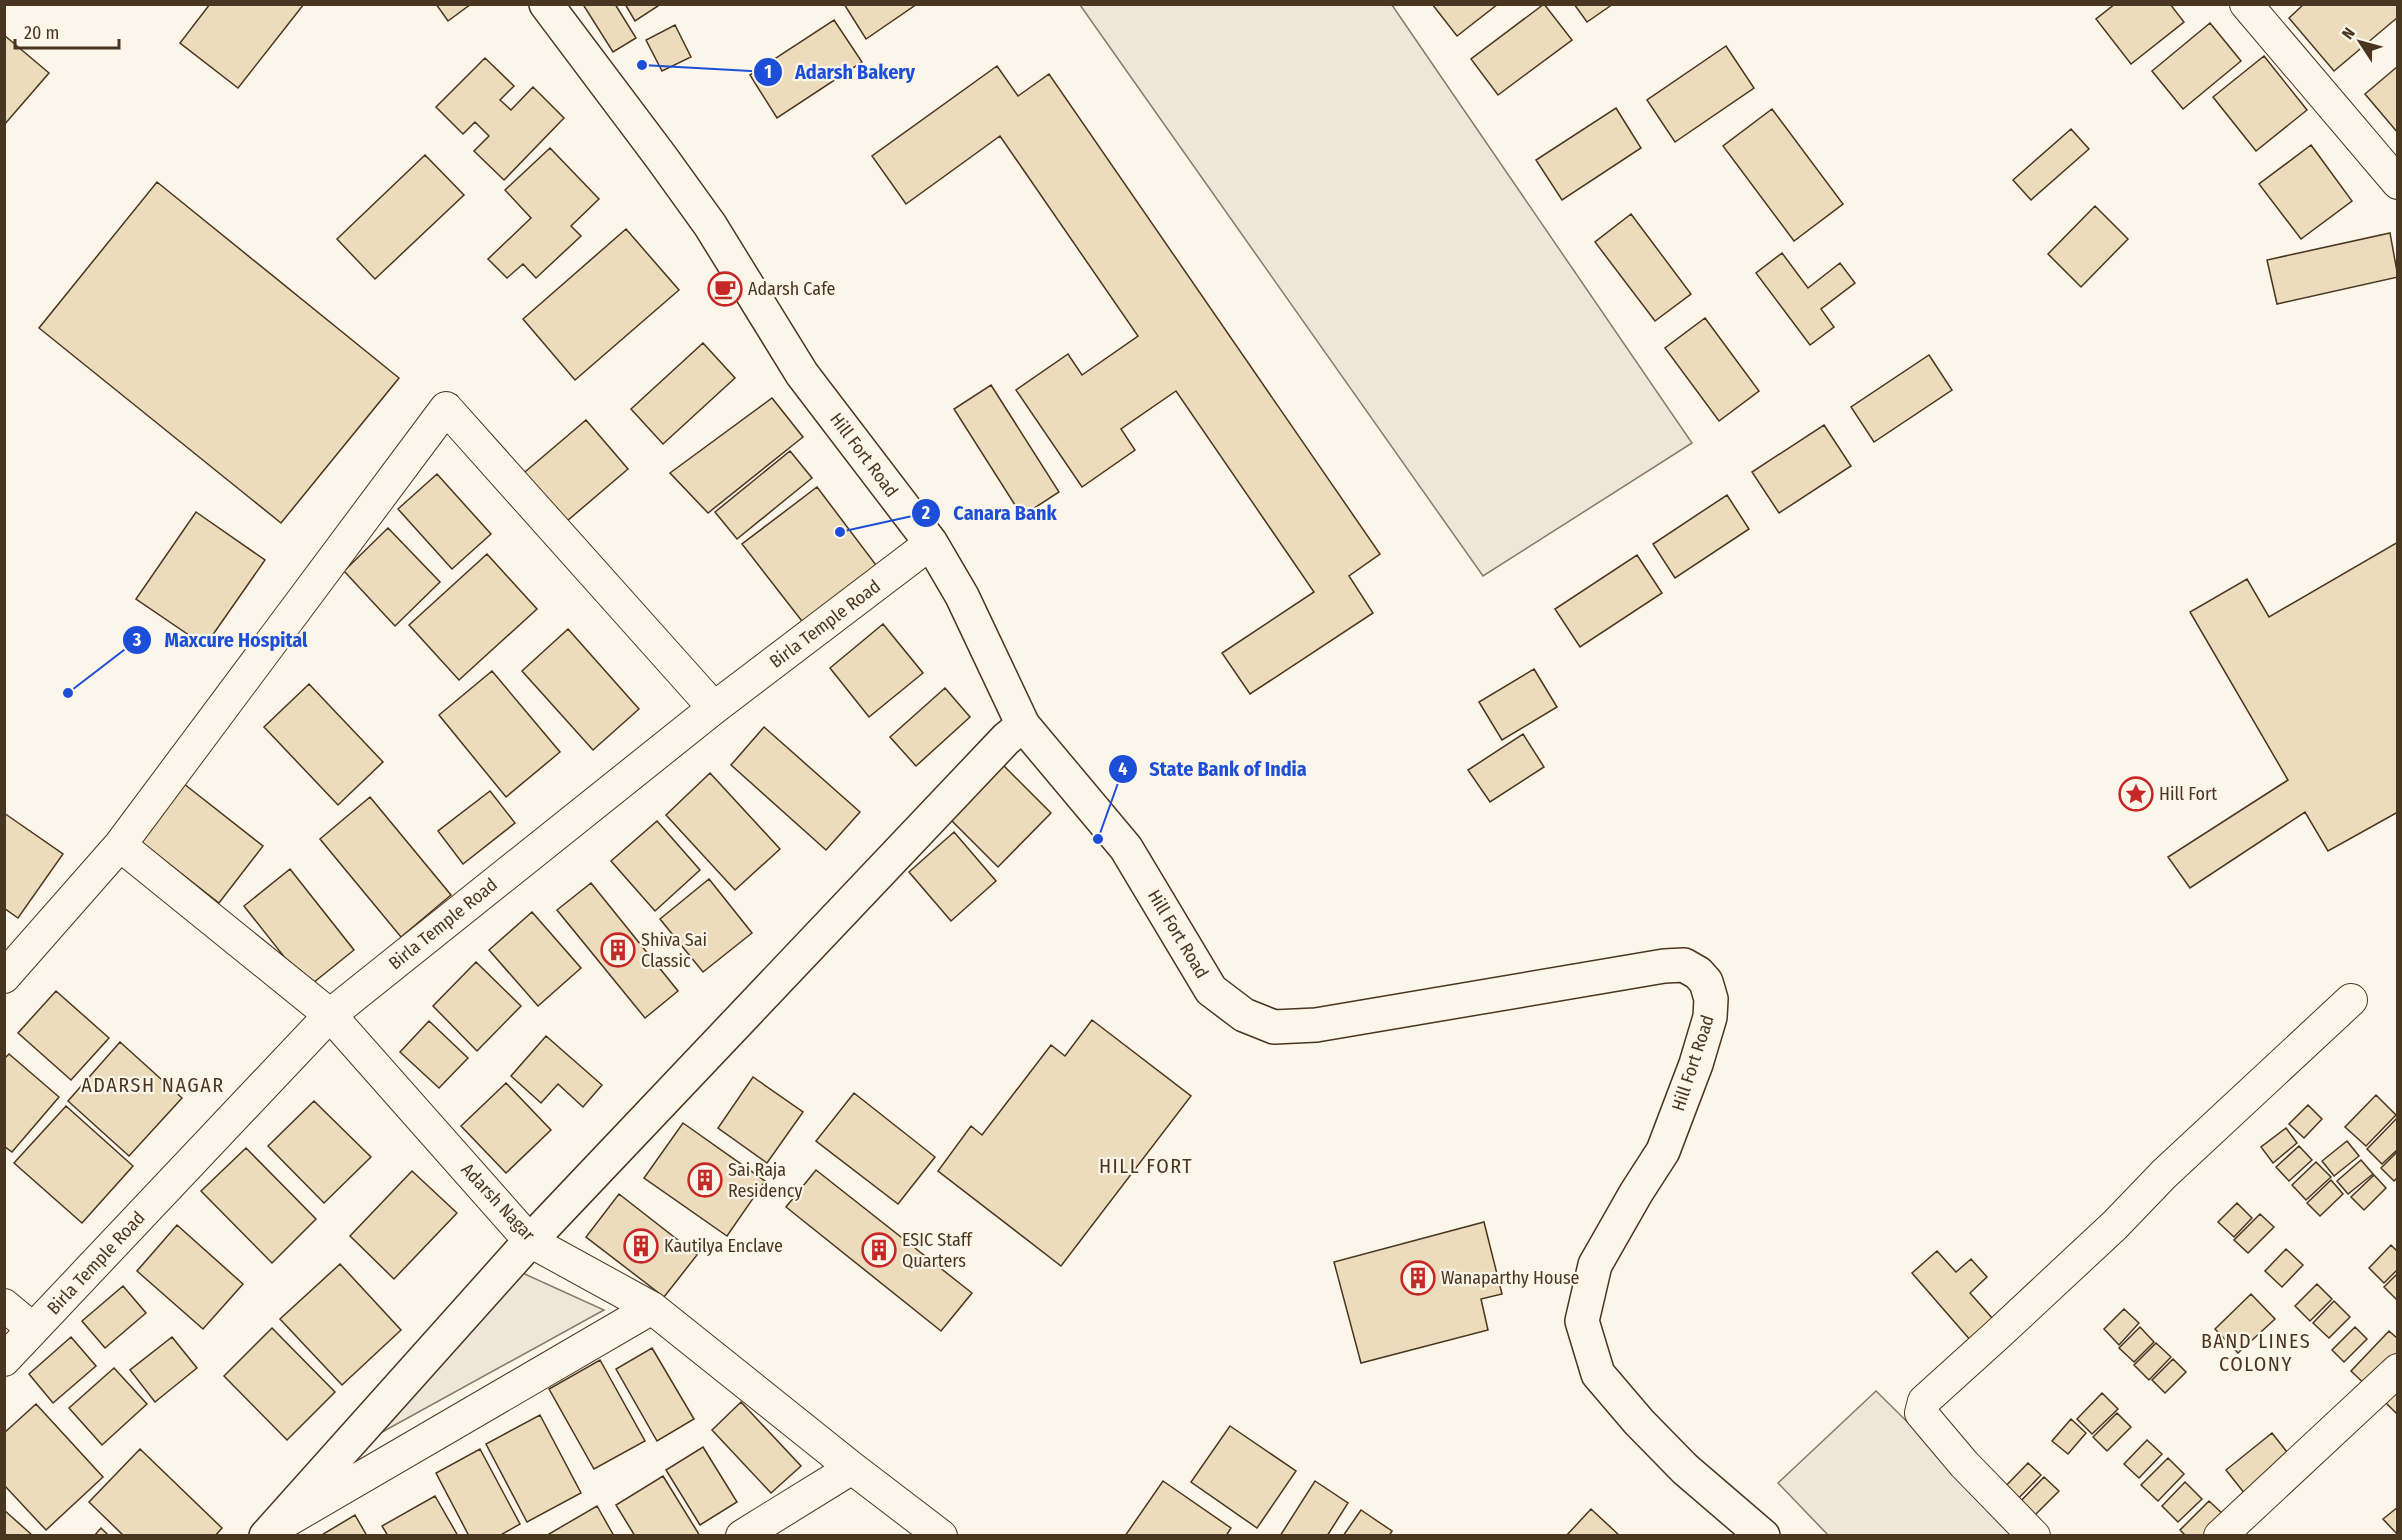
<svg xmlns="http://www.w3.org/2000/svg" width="2402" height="1540" font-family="'Fira Sans Condensed',sans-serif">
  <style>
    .green { fill: #ede6d9; stroke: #887966; stroke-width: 1.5 }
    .building { fill: #ecdcbc; stroke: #4a3520; stroke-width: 1.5 }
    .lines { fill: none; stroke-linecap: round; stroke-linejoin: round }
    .minor-casing { stroke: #4a3520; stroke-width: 34 }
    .tertiary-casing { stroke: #4a3520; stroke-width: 36 }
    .secondary-casing { stroke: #4a3520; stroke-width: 36 }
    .minor { stroke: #fbf6e9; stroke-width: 32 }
    .tertiary { stroke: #fbf6e9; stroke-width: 33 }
    .secondary { stroke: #fbf6e9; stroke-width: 33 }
    .labels { text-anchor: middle; stroke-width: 4.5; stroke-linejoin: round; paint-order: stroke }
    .poi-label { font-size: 18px; fill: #4a3520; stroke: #fbf6e9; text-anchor: start }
    .street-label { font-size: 18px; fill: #4a3520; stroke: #fbf6e9 }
    .neighbourhood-label { font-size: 20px; letter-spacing: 1.5px; fill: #4a3520; stroke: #fbf6e9 }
    .leader { fill: none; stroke: #1d4ed8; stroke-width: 2 }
    .callout-dot { fill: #1d4ed8; stroke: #fbf6e9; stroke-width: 2 }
    .mark-label { font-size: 18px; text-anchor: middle; font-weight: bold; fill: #fff }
    .callout-label { font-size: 20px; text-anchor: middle; font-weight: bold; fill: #1d4ed8; stroke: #fbf6e9; stroke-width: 4.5; stroke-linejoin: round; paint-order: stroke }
  </style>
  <rect width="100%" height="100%" fill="#fbf6e9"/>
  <path class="green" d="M 1080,5 L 1392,5 L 1692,443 L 1483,576 Z
    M 516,1270 L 604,1310 L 375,1436 Z
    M 1876,1391 L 2022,1535 L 1828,1535 L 1778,1483 Z"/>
  <path class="building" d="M 210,4 L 304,4 L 238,88 L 180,43 Z
    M 436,4 L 471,4 L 448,21 Z
    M 587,4 L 615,4 L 636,38 L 613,52 L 584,6 Z
    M 625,4 L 661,4 L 635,21 Z
    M 844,4 L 917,4 L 866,39 Z
    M 1432,4 L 1498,4 L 1457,36 Z
    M 1544,4 L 1572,40 L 1498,95 L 1471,59 Z
    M 1574,4 L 1613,4 L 1587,22 Z
    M 2115,4 L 2170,4 L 2184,22 L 2131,64 L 2096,19 Z
    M 2304,4 L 2398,4 L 2398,17 L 2334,71 L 2289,18 Z
    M 834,20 L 862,62 L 777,118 L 750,75 Z
    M 2210,23 L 2241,61 L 2183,109 L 2152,71 Z
    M 675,25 L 691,57 L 662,71 L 646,40 Z
    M 4,35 L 49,73 L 4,125 Z
    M 1726,46 L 1754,88 L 1675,142 L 1647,100 Z
    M 2264,56 L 2307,110 L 2256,151 L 2213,97 Z
    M 485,58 L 514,86 L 500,100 L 511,110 L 533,87 L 564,118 L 504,180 L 474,151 L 489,136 L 475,122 L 463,134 L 436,107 Z
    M 997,66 L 1018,96 L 1049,74 L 1380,554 L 1349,576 L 1373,613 L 1250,694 L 1222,653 L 1314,592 L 1176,391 L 1121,429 L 1135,450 L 1082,487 L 1016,390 L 1068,354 L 1082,375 L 1138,336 L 1000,136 L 906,204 L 872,156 Z
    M 2398,66 L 2398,133 L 2365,94 Z
    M 1616,108 L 1641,148 L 1562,200 L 1536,160 Z
    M 1772,109 L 1843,204 L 1794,241 L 1723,146 Z
    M 2071,129 L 2089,149 L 2031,200 L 2013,180 Z
    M 2311,145 L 2352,201 L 2301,239 L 2259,184 Z
    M 550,148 L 599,199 L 571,226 L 581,236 L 536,278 L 523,264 L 507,278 L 488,259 L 531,218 L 505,190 Z
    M 425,155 L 464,195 L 375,279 L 337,239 Z
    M 157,182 L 399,378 L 281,523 L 39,328 Z
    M 2095,206 L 2128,239 L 2081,287 L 2048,254 Z
    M 1631,214 L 1691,294 L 1655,321 L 1595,242 Z
    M 626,229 L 679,290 L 575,380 L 523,319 Z
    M 2390,233 L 2398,277 L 2277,304 L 2267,260 Z
    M 1782,253 L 1808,288 L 1840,263 L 1855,283 L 1821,309 L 1834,327 L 1810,345 L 1756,273 Z
    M 1705,318 L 1759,391 L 1719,421 L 1665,348 Z
    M 703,343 L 735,378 L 663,444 L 631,409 Z
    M 1929,355 L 1952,390 L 1874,442 L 1851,407 Z
    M 991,385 L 1059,492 L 1022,516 L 954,409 Z
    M 772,398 L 803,437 L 708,513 L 670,473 Z
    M 586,420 L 628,469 L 560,527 L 519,477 Z
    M 1824,425 L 1851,466 L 1779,513 L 1752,472 Z
    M 790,451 L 812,478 L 737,539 L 715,512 Z
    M 437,474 L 491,534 L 452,569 L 398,509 Z
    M 817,487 L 879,569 L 805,625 L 742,544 Z
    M 1727,495 L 1749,529 L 1675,578 L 1653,544 Z
    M 196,512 L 265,560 L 205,646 L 136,599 Z
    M 388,528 L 440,582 L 395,626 L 344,571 Z
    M 2398,542 L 2398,812 L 2328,851 L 2305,812 L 2190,888 L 2168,857 L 2288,780 L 2190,612 L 2247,579 L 2269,617 Z
    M 487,554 L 537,609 L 459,680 L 409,625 Z
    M 1637,555 L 1662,593 L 1580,647 L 1555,609 Z
    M 883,624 L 923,673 L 869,717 L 830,668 Z
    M 568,629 L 639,709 L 593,750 L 522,671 Z
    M 1534,669 L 1557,707 L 1502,740 L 1479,702 Z
    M 492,671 L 560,752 L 506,797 L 439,715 Z
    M 309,684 L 383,762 L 338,805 L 264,727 Z
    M 945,688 L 970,717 L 916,766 L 890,737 Z
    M 764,727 L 860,812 L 826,850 L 731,765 Z
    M 1523,734 L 1544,767 L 1490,802 L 1468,770 Z
    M 1001,763 L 1051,813 L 998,867 L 948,817 Z
    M 710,773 L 780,849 L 735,890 L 666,815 Z
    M 179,780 L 263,846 L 219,903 L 135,837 Z
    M 490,791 L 515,823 L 463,864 L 438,831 Z
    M 370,797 L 451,895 L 401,937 L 320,839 Z
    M 4,813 L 63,854 L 18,918 L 4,908 Z
    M 657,821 L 700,870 L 655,911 L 611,861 Z
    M 954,832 L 996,881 L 951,921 L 909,872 Z
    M 290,869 L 354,950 L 308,987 L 244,906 Z
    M 709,879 L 752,933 L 703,972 L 660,919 Z
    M 591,883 L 678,991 L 645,1018 L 557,910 Z
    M 532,912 L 581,968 L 538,1006 L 489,950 Z
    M 476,962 L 521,1006 L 477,1051 L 433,1006 Z
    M 56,991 L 109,1038 L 71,1080 L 18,1033 Z
    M 1092,1020 L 1191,1096 L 1061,1266 L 938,1171 L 971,1126 L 982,1135 L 1051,1045 L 1065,1056 Z
    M 429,1021 L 468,1058 L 439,1088 L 400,1052 Z
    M 546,1036 L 602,1085 L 583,1107 L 558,1084 L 541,1103 L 511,1076 Z
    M 120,1042 L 182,1098 L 129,1156 L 68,1101 Z
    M 9,1054 L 59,1097 L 12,1152 L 4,1146 L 4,1059 Z
    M 753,1077 L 803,1112 L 767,1163 L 718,1128 Z
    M 506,1083 L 551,1130 L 506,1173 L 461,1126 Z
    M 854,1093 L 935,1157 L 898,1204 L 816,1141 Z
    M 2376,1095 L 2396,1115 L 2366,1146 L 2345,1127 Z
    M 314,1101 L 371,1157 L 324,1203 L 268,1146 Z
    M 2308,1105 L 2322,1119 L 2304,1138 L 2289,1124 Z
    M 66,1106 L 133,1166 L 82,1223 L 14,1163 Z
    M 2398,1117 L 2398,1149 L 2382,1164 L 2367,1149 Z
    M 683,1123 L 765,1181 L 727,1236 L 644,1178 Z
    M 2286,1128 L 2297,1143 L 2273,1163 L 2261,1147 Z
    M 2347,1141 L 2359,1156 L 2334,1176 L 2322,1161 Z
    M 2299,1146 L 2312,1160 L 2289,1181 L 2276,1167 Z
    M 246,1148 L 316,1219 L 272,1263 L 201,1191 Z
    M 2398,1151 L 2398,1177 L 2394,1181 L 2381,1168 Z
    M 2361,1160 L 2373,1174 L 2348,1194 L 2337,1181 Z
    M 2316,1162 L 2331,1177 L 2306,1200 L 2292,1185 Z
    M 816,1170 L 972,1293 L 941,1331 L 786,1207 Z
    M 412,1171 L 457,1213 L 394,1279 L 350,1236 Z
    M 2374,1175 L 2386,1188 L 2364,1210 L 2351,1197 Z
    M 2331,1180 L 2343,1194 L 2320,1216 L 2307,1203 Z
    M 619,1194 L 697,1255 L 664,1297 L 586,1237 Z
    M 2237,1203 L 2252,1218 L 2234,1237 L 2218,1222 Z
    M 2260,1214 L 2274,1227 L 2248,1253 L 2234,1240 Z
    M 1484,1222 L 1502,1294 L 1481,1299 L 1488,1330 L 1361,1363 L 1334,1262 Z
    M 177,1225 L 243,1284 L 203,1329 L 137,1271 Z
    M 2391,1245 L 2398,1252 L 2398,1269 L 2384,1283 L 2369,1268 Z
    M 2286,1249 L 2303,1265 L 2282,1287 L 2265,1271 Z
    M 1937,1251 L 1956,1272 L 1971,1259 L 1987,1277 L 1970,1293 L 2001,1328 L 1978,1349 L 1912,1273 Z
    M 340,1264 L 401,1330 L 342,1385 L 280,1319 Z
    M 2398,1273 L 2398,1301 L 2384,1287 Z
    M 2317,1284 L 2332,1299 L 2310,1321 L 2295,1306 Z
    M 123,1286 L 146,1313 L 105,1348 L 82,1321 Z
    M 2251,1294 L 2275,1319 L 2238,1353 L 2215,1329 Z
    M 2334,1301 L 2350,1317 L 2329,1338 L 2313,1323 Z
    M 2124,1309 L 2139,1323 L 2119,1345 L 2104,1329 Z
    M 2140,1327 L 2154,1342 L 2134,1362 L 2119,1348 Z
    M 2355,1327 L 2367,1339 L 2344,1362 L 2332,1350 Z
    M 272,1328 L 335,1392 L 287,1440 L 224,1376 Z
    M 2389,1331 L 2398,1339 L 2398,1365 L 2373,1392 L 2351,1371 Z
    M 71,1337 L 96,1366 L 53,1403 L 29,1374 Z
    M 172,1337 L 197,1368 L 155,1402 L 130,1370 Z
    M 2156,1343 L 2171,1357 L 2149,1380 L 2134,1365 Z
    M 652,1348 L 694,1419 L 657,1441 L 616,1369 Z
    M 2173,1359 L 2186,1372 L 2165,1393 L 2152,1380 Z
    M 600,1360 L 645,1441 L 594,1469 L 549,1389 Z
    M 114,1368 L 147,1404 L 102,1445 L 69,1408 Z
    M 2398,1391 L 2398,1415 L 2386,1403 Z
    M 2102,1393 L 2118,1409 L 2092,1434 L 2077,1419 Z
    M 741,1402 L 801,1466 L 771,1493 L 712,1430 Z
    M 36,1404 L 103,1477 L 46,1530 L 4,1485 L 4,1433 Z
    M 2117,1413 L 2131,1427 L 2107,1451 L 2093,1437 Z
    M 540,1415 L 581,1493 L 527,1522 L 486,1444 Z
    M 2071,1419 L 2086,1433 L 2068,1454 L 2052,1441 Z
    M 1230,1426 L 1296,1471 L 1257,1528 L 1191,1482 Z
    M 2272,1433 L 2291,1457 L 2245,1494 L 2226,1470 Z
    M 2147,1440 L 2162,1454 L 2139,1478 L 2124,1464 Z
    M 703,1447 L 737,1502 L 700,1525 L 666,1470 Z
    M 140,1449 L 222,1528 L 215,1536 L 124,1536 L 89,1502 Z
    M 480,1449 L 520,1524 L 499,1536 L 469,1536 L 436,1473 Z
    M 2168,1458 L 2184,1474 L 2158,1501 L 2141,1485 Z
    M 2028,1463 L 2041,1475 L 2011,1506 L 1998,1494 Z
    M 663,1476 L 700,1536 L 635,1536 L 616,1505 Z
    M 2044,1477 L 2059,1491 L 2027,1523 L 2013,1509 Z
    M 1163,1481 L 1231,1528 L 1226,1536 L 1125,1536 Z
    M 1315,1481 L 1348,1503 L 1327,1536 L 1280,1536 Z
    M 2185,1482 L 2202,1499 L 2178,1522 L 2162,1506 Z
    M 435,1496 L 458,1536 L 388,1536 L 382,1526 Z
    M 2209,1501 L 2224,1515 L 2204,1536 L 2186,1536 L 2180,1530 Z
    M 597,1506 L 614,1536 L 550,1536 L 549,1534 Z
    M 2398,1507 L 2398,1535 L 2383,1519 Z
    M 1591,1509 L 1620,1536 L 1566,1536 Z
    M 4,1510 L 32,1535 L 4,1536 Z
    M 1361,1510 L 1392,1531 L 1389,1536 L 1343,1536 Z
    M 355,1515 L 367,1536 L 320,1536 Z
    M 101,1528 L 109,1536 L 94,1536 Z"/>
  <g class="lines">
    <defs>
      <path id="minor" d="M 2246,4 L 2398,183
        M 120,845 L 330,1015 L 530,1241 L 652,1308 L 852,1468 L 941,1536
        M 4,977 L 120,845 L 446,408 L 714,708
        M 4,1305 L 33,1329
        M 4,1360 L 330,1015 L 714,708 L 931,543
        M 283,1523 L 652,1308
        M 742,1536 L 852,1468
        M 2034,1536 L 1964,1464 L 1921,1413 L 1924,1401 L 1997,1335 L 2115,1225 L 2164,1174 L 2351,1000
        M 2220,1536 L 2398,1370"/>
      <path id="tertiary" d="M 266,1536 L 530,1241 L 1006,739 L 1023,725"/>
      <path id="secondary" d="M 546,4 L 661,157 L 710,225 L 802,374 L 931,543 L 962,596 L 1023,725 L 1126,848 L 1211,990 L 1244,1015 L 1274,1027 L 1316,1025 L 1664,966 L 1684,965 L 1698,973 L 1706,982 L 1711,999 L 1710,1017 L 1696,1064 L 1663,1151 L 1636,1193 L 1595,1265 L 1582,1321 L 1598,1374 L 1639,1422 L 1685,1469 L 1763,1536"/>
    </defs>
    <use href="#minor" class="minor-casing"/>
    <use href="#tertiary" class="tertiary-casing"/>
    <use href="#secondary" class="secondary-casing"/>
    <use href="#minor" class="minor"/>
    <use href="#tertiary" class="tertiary"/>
    <use href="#secondary" class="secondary"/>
  </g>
  <defs>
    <symbol id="cafe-ring" viewBox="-11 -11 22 22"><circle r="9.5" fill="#fbf6e9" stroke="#c62828" stroke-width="1.5"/><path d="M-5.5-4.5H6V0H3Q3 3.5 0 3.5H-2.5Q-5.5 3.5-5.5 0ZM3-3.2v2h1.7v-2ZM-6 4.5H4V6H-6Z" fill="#c62828"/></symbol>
    <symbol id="sight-ring" viewBox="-11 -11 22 22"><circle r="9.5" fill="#fbf6e9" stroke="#c62828" stroke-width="1.5"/><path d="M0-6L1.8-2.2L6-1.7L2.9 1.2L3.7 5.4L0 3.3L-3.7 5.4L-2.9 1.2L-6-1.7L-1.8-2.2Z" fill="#c62828"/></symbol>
    <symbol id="building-ring" viewBox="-11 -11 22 22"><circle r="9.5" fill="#fbf6e9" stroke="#c62828" stroke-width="1.5"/><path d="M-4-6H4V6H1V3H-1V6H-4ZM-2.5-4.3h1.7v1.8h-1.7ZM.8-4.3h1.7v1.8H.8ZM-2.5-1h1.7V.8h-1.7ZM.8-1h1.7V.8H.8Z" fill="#c62828"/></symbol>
  </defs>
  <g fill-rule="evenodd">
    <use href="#cafe-ring" x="706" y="270" width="38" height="38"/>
    <use href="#sight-ring" x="2117" y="775" width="38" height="38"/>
    <use href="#building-ring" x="599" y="931" width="38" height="38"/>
    <use href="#building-ring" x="686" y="1161" width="38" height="38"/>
    <use href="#building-ring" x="622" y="1227" width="38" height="38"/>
    <use href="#building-ring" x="860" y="1231" width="38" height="38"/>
    <use href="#building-ring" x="1399" y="1259" width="38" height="38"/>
  </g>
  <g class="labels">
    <g class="poi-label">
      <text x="748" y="295">Adarsh Cafe</text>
      <text x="2159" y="800">Hill Fort</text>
      <text x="641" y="946">Shiva Sai<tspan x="641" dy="21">Classic</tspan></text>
      <text x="728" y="1176">Sai Raja<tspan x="728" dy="21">Residency</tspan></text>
      <text x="902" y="1246">ESIC Staff<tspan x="902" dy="21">Quarters</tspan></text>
      <text x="664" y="1252">Kautilya Enclave</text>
      <text x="1441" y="1284">Wanaparthy House</text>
    </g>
    <g class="street-label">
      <text transform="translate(864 455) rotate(53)" y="6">Hill Fort Road</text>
      <text transform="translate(825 624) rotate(-37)" y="6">Birla Temple Road</text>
      <text transform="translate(443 924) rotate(-39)" y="6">Birla Temple Road</text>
      <text transform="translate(1178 934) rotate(59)" y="6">Hill Fort Road</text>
      <text transform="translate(1693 1063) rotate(-72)" y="6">Hill Fort Road</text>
      <text transform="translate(498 1202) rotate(47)" y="6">Adarsh Nagar</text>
      <text transform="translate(96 1263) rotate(-47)" y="6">Birla Temple Road</text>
    </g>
    <g class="neighbourhood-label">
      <text x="153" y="1092">ADARSH NAGAR</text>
      <text x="1146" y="1173">HILL FORT</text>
      <text x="2256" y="1348">BAND LINES<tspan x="2256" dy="23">COLONY</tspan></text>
    </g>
  </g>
  <path class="leader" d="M642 65L768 72M840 532L926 513M68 693L137 640M1098 839L1123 769"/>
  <g class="callout-dot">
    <circle cx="642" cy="65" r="6"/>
    <circle cx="840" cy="532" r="6"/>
    <circle cx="68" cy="693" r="6"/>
    <circle cx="1098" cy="839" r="6"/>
    <circle cx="768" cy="72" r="15"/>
    <circle cx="926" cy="513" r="15"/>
    <circle cx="137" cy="640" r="15"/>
    <circle cx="1123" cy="769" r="15"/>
  </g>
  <g class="mark-label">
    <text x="768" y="78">1</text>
    <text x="926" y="519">2</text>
    <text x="137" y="646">3</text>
    <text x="1123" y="775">4</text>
  </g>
  <g class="callout-label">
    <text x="855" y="79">Adarsh Bakery</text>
    <text x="1005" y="520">Canara Bank</text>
    <text x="236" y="647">Maxcure Hospital</text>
    <text x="1228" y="776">State Bank of India</text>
  </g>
  <rect width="2402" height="1540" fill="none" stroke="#4a3520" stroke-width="12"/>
  <g transform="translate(2360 42) rotate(306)" stroke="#fbf6e9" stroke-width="4.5" paint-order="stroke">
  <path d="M0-4.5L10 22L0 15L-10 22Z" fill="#4a3520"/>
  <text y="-9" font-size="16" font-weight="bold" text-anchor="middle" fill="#4a3520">N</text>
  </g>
  <path d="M15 39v9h104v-9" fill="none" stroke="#4a3520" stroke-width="3"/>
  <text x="24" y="39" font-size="18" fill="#4a3520" stroke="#fbf6e9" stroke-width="4.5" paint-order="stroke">20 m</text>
</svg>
